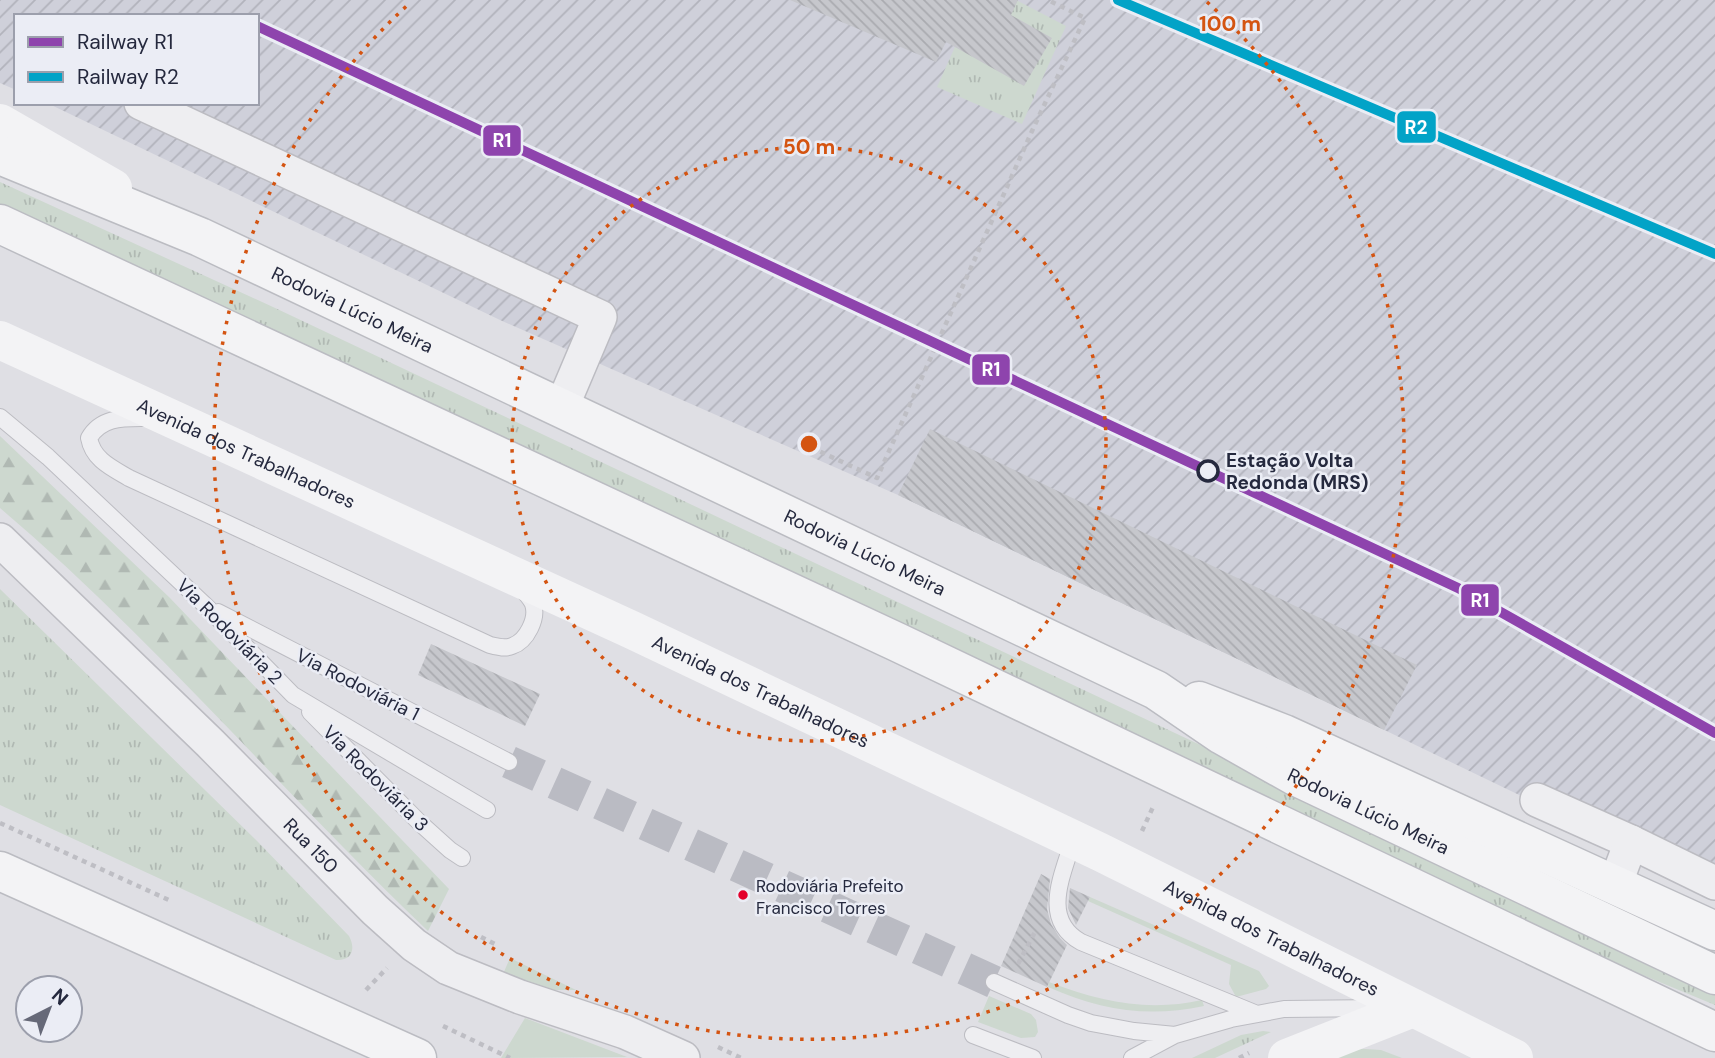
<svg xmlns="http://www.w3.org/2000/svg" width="1715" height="1058" font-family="'DM Sans',sans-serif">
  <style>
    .industrial { fill: url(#industrial-furrows) }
    .grass { fill: url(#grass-tufts) }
    .forest { fill: url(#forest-firs) }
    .garden { fill: #cdd8cf }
    .building { fill: url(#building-back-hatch) }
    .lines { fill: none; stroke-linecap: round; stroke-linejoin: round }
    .street-tunnel { stroke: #babbc3; stroke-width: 33; stroke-dasharray: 33 17; stroke-linecap: butt }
    .lane-casing { stroke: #bcbcc2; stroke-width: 18 }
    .street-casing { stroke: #bcbcc2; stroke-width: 36 }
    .primary-casing { stroke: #bbbcc2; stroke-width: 41 }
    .path { stroke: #bebec4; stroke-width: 4.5; stroke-dasharray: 5 5; stroke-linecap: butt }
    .lane { stroke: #eeeef1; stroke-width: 16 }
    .street { stroke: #eeeef1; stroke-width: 33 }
    .secondary { stroke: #f3f3f5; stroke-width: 38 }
    .primary { stroke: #f3f3f5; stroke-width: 38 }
    .rail-1-casing { stroke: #ebedf5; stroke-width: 16 }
    .rail-2-casing { stroke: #ebedf5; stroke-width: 16 }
    .rail-1 { stroke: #8e44ad; stroke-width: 10 }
    .rail-2 { stroke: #02a3c7; stroke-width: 10 }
    .ring { fill: none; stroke: #d45411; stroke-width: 3.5; stroke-dasharray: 3.5 7 }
    .stop-dot { fill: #ebedf5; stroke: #25293e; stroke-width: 3.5 }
    .bus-dot { fill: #e4002b; stroke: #ebedf5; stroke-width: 2.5 }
    .labels { text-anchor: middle; stroke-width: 5; stroke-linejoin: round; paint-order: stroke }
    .bus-label { font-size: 17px; fill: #25293e; stroke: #ebedf5; text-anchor: start }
    .street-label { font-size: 19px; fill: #25293e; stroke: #ebedf5 }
    .stop-label { font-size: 19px; font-weight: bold; fill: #25293e; stroke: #ebedf5; text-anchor: start }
    .centre { fill: #d45411; stroke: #ebedf5; stroke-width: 3.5 }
    .ring-label { font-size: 21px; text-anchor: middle; font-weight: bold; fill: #d45411; stroke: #ebedf5; stroke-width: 5; stroke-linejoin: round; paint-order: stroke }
    .line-badge { stroke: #ebedf5; stroke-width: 2.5 }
    .badge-label { font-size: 19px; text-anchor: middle; font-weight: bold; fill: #fff }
  </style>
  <defs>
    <pattern id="industrial-furrows" width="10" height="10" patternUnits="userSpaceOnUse" patternTransform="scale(1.75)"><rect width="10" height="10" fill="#cfd0da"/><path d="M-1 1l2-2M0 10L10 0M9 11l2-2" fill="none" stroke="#b2b3bc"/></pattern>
    <pattern id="grass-tufts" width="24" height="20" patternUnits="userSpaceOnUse" patternTransform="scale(1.75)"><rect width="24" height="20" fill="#cdd8cf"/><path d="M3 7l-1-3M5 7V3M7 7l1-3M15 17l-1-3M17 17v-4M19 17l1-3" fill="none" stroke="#b0b9b3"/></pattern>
    <pattern id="forest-firs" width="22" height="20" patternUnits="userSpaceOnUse" patternTransform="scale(1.75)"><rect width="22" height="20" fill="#cdd8cf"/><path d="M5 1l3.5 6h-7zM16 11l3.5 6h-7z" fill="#b0b9b3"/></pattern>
    <pattern id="building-back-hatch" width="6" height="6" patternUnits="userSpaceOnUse" patternTransform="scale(1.75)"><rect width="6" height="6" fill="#c6c7cc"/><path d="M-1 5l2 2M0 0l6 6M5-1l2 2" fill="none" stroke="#aaabb0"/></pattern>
  </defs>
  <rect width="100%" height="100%" fill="#dfdfe4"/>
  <path class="industrial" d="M 0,0 L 1715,0 L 1715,893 L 1606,837 L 898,495 L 500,320 L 47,103 L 257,103 L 257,16 L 16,16 L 16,90 L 0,83 Z"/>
  <path class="grass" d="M 976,0 L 1016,0 L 1066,26 L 1022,124 L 937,87 Z
    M 0,182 L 273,307 L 1715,988 L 1715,1005 L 1534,930 L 0,209 Z
    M 0,589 L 258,842 L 349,936 C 356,949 352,961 336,960 L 0,805 Z
    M 1263,1031 L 1271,1032 L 1215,1058 L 1192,1058 L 1241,1035 Z"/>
  <path class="forest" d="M 0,436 L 169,597 L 449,889 L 428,931 C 283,793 153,638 0,508 Z"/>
  <path class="garden" d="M 1090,897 L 1259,971 L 1269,986 L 1266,989 L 1236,997 L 1229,984 L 1231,965 L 1088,901 Z
    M 510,958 L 576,990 L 542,990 L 503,974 Z
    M 1049,982 C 1100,1002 1149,1012 1202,1000 L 1204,1006 C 1147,1018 1100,1010 1048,987 Z
    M 989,996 L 1031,1014 L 1036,1020 L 1038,1032 L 1035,1037 L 1021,1038 L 978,1022 Z
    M 525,1018 L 627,1057 L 501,1058 Z
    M 1350,1048 L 1381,1050 L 1402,1058 L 1315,1058 Z"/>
  <path class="building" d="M 790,0 L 1018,0 L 1011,15 L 1052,38 L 1024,86 L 946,42 L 936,62 Z
    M 930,429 L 1417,665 L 1384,730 L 898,495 Z
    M 431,644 L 540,694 L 525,726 L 418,675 Z
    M 1041,874 L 1050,879 L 1047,909 L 1051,924 L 1060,938 L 1067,945 L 1047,987 L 1001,966 Z
    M 1070,888 L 1090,897 L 1076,925 L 1068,908 Z"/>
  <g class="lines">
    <path class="street-tunnel" d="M 509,762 L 994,982"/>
    <defs>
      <path id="lane" d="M 0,417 L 48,457 L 206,606 L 293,695 L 487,810
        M 144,418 C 123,418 101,417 89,438 C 93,460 112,468 129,478 L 490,645 C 498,647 505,649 512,646 C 527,641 538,618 533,604 C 531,599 526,594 523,590
        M 218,612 L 509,762
        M 310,712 L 420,823 L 450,850 L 462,858
        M 1073,840 C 1063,875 1040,919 1081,942 L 1257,1014
        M 994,982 L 1068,1015 L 1091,1023 L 1134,1031 L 1175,1035 L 1231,1019 L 1284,1009 L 1383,1008
        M 973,1035 L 1033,1058
        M 1132,1058 L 1175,1035"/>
      <g id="street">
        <path d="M 141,103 L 600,317 L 561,409"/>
        <path id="s1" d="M 0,540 L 210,743 L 375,910 L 414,945 L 448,968 L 520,997 L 625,1032 L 683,1058"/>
        <path d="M 1537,800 L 1631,842"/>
        <path d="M 1615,885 L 1631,842 L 1715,883"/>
      </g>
      <g id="primary">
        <path id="s3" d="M 0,155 L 200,237 L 1156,690 L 1222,735 L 1293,775 L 1715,975"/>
        <path d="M 0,224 L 897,642 L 1715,1032"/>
        <path d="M 1199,701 L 1284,734 L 1715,931"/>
        <path d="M 0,871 L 417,1058"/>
      </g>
    </defs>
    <use href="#lane" class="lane-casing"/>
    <use href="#street" class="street-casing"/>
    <use href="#primary" class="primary-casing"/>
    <path class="path" d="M 807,455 L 810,447 L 877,478 L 1032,131 L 1085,18 L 1048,0
      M 0,823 L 171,901
      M 1142,831 L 1153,807
      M 481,937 L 495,944
      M 1018,964 L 1035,932
      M 366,990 L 387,968
      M 443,1026 L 510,1058
      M 718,1047 L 741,1058
      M 1239,1058 L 1249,1053"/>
    <use href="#lane" class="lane"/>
    <use href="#street" class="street"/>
    <g class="secondary">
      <path d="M 0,123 L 113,188"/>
      <path id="s2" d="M 0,340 L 632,630 L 1100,852 L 1514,1058"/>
      <path d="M 1287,1058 L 1413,1008"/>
    </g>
    <use href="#primary" class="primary"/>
    <defs>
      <path id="rail-1" d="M 257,26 L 1458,588 L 1715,733"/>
      <path id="rail-2" d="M 1118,0 L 1715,254"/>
    </defs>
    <use href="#rail-1" class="rail-1-casing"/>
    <use href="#rail-2" class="rail-2-casing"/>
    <use href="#rail-1" class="rail-1"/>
    <use href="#rail-2" class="rail-2"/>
  </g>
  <g class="ring">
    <circle cx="809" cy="444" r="297"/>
    <path d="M1207 2A595 595 0 1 1 411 2"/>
  </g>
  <circle class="stop-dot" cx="1208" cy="471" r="10"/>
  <circle class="bus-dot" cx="743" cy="895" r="6"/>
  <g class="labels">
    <g class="bus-label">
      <text x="756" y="892">Rodoviária Prefeito<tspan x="756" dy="22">Francisco Torres</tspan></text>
    </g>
    <g class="street-label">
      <text dy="7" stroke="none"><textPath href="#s3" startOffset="385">Rodovia Lúcio Meira</textPath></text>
      <text dy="7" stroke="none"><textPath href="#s2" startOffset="271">Avenida dos Trabalhadores</textPath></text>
      <text dy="7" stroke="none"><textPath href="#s3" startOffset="952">Rodovia Lúcio Meira</textPath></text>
      <text transform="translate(230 631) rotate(45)" y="7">Via Rodoviária 2</text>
      <text transform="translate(358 684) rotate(27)" y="7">Via Rodoviária 1</text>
      <text dy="7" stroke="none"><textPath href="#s2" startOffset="838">Avenida dos Trabalhadores</textPath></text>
      <text transform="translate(376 778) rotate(45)" y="7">Via Rodoviária 3</text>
      <text dy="7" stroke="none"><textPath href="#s3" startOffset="1519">Rodovia Lúcio Meira</textPath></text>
      <text dy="7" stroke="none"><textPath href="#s1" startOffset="436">Rua 150</textPath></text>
      <text dy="7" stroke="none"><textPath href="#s2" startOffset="1405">Avenida dos Trabalhadores</textPath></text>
    </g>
    <g class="stop-label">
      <text x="1226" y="467">Estação Volta<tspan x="1226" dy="22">Redonda (MRS)</tspan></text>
    </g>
  </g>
  <circle cx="809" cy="444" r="10" class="centre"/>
  <g class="ring-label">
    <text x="1230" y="31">100 m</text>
    <text x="809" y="154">50 m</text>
  </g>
  <g class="line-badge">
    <rect x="1396" y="110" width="41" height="34" rx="7" fill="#02a3c7"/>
    <rect x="482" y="124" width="40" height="33" rx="7" fill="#8e44ad"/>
    <rect x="971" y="353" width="40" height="33" rx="7" fill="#8e44ad"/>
    <rect x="1460" y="583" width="40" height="34" rx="7" fill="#8e44ad"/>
  </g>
  <g class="badge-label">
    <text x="1416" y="134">R2</text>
    <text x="502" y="147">R1</text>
    <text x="991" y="376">R1</text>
    <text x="1480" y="607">R1</text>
  </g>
  <rect x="14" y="14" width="245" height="91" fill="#ebedf5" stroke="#9c9fac" stroke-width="2"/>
  <rect x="28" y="37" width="35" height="10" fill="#8e44ad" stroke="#9c9fac" stroke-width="2"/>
  <text x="77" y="49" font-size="21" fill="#25293e">Railway R1</text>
  <rect x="28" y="72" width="35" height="10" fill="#02a3c7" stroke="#9c9fac" stroke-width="2"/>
  <text x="77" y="84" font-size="21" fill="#25293e">Railway R2</text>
  <g transform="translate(49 1009) rotate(42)"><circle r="33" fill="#ebedf5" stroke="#9c9fac" stroke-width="2"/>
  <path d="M0-5L12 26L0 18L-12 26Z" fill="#666978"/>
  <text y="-10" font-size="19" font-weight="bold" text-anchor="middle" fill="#25293e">N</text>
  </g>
</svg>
